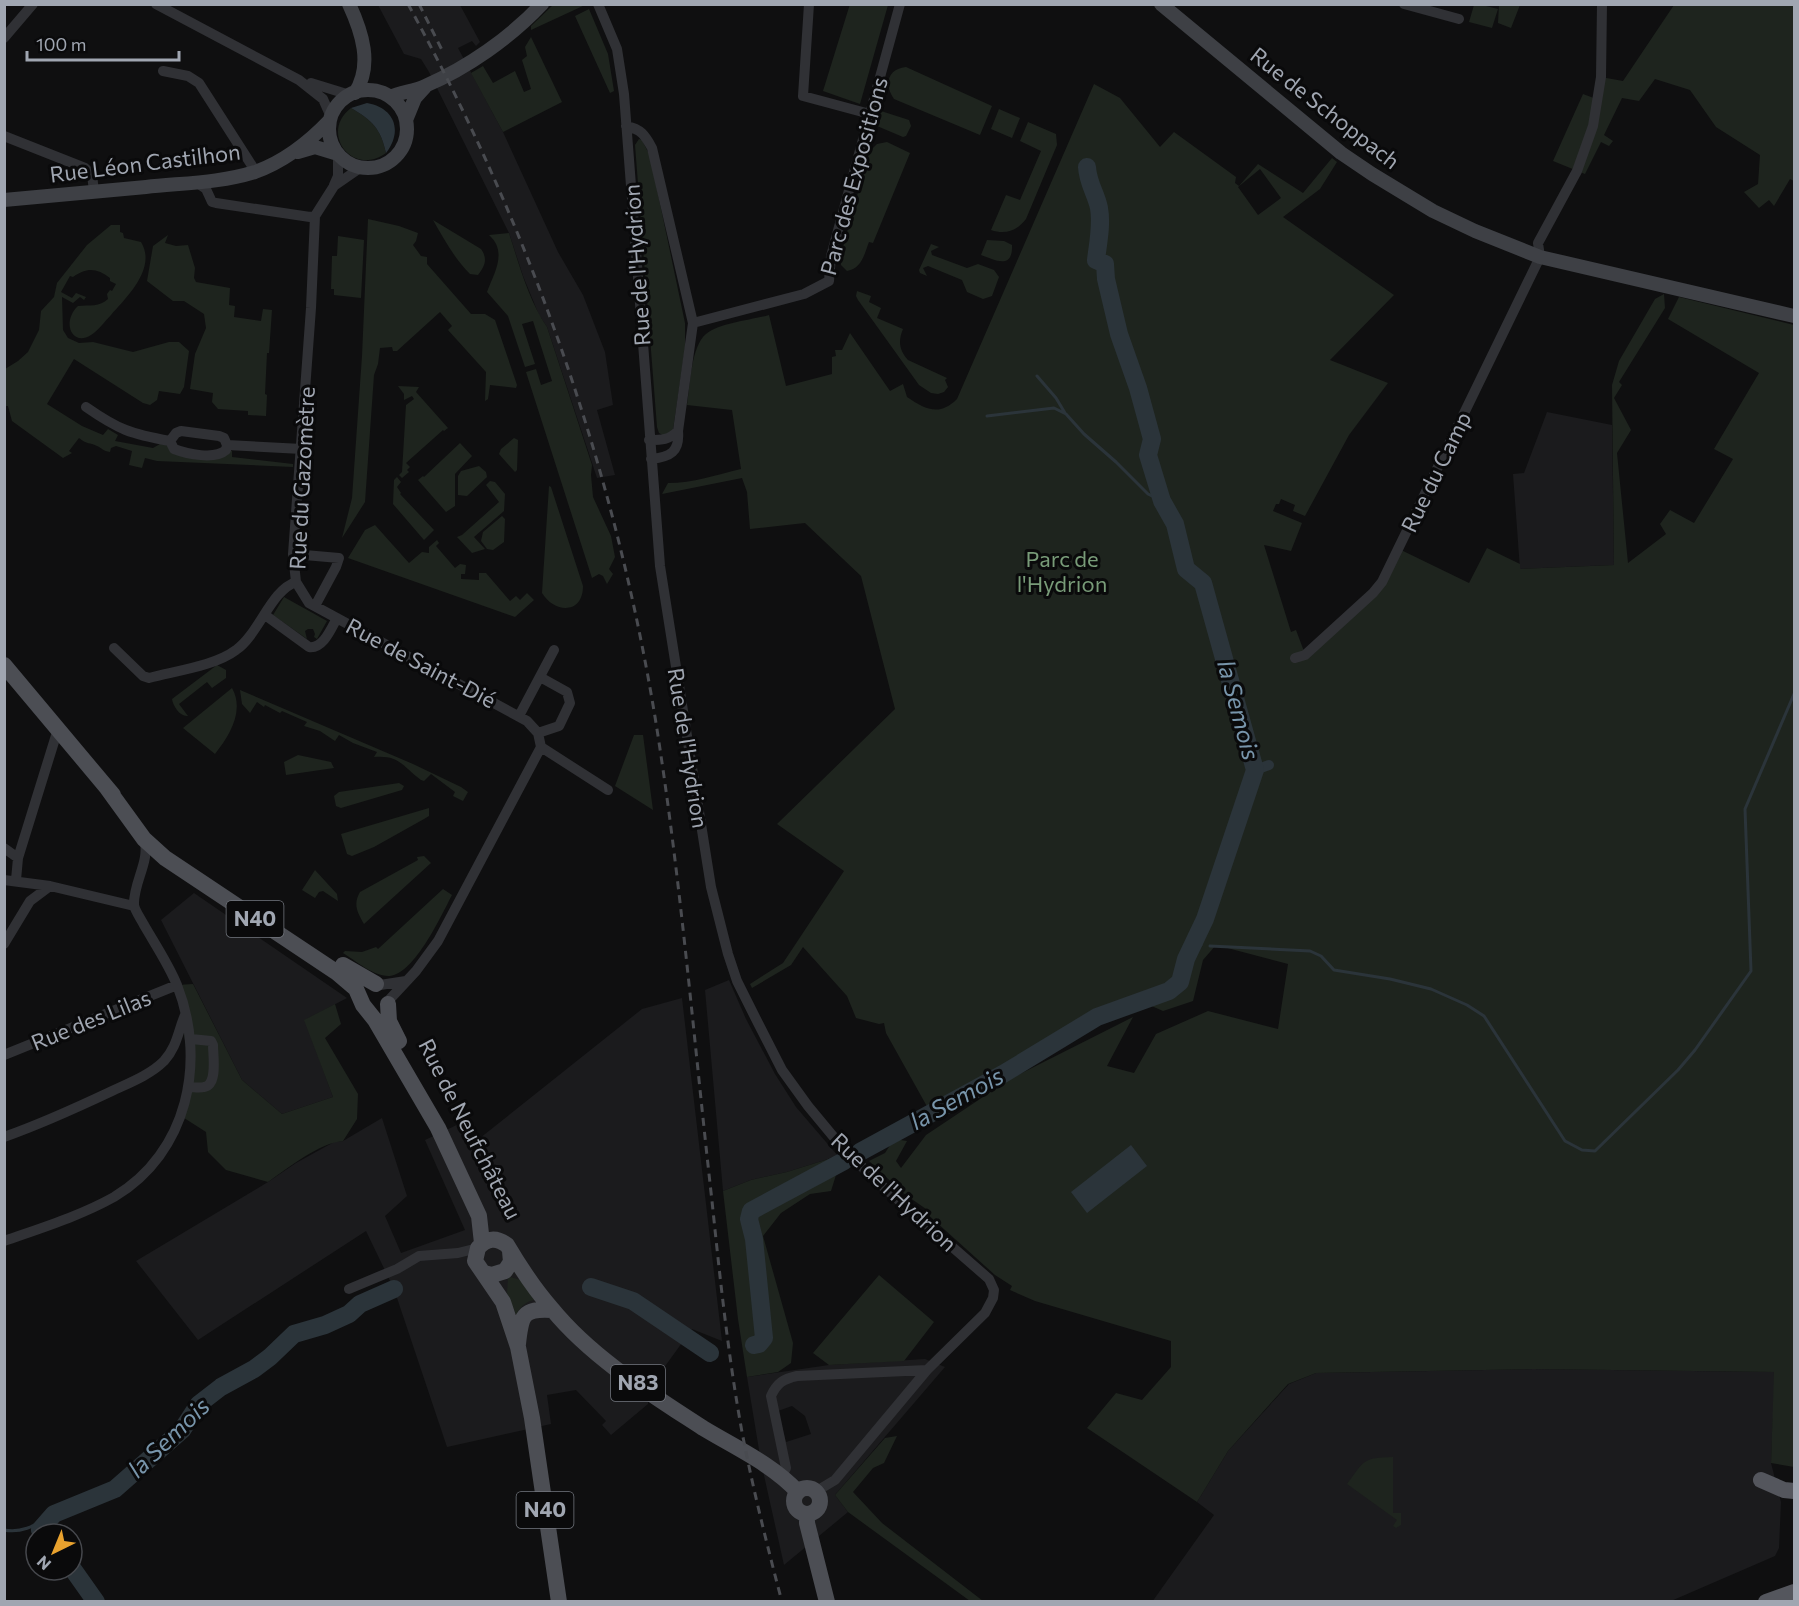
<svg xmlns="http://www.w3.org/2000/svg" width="1799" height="1606" font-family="Commissioner,sans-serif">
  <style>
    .built { fill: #1b1b1d; fill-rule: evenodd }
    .green { fill: #1e241e; fill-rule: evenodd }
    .water { fill: #2b343a }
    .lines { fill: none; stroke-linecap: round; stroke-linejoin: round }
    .stream { stroke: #2b343a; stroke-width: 3 }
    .canal { stroke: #2b343a; stroke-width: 10 }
    .river { stroke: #2b343a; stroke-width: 18 }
    .minor { stroke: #303135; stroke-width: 10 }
    .secondary { stroke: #3e4045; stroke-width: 14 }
    .primary { stroke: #4c4e54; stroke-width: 16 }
    .trunk { stroke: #54565d; stroke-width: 16 }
    .rail { stroke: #494b50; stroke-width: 3; stroke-dasharray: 8 6; stroke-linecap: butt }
    .labels { text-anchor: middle; stroke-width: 6; stroke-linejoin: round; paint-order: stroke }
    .shield { fill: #0a0a0b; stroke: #73777f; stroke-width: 1.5 }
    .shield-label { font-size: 21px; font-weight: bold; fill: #a0a6b1 }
    .street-label { font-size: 22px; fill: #a0a6b1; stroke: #0a0a0b }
    .park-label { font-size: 22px; fill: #789b78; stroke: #0a0a0b }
    .water-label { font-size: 24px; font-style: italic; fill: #7895ab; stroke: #0a0a0b }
  </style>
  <rect width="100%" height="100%" fill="#0f0f10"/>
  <path class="built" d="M 378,5 L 460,5 L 480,42 L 476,46 L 472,41 L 458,48 L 503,132 L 558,252 L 583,295 L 605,352 L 613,405 L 597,410 L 615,475 L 597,478 L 547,327 L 539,315 L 523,276 L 509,233 L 429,72 L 421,59 L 404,54 Z
    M 1547,412 L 1612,425 L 1614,565 L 1520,569 L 1513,474 L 1524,473 Z
    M 194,893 L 347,998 L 305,1020 L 333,1097 L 282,1114 L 242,1080 L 161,920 Z
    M 729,980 L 746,1019 L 775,1074 L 796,1107 L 838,1156 L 787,1172 L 751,1180 L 723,1191 L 705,990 Z
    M 682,998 L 722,1341 L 692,1329 L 650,1387 L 648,1404 L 611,1435 L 602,1425 L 606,1421 L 576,1390 L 547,1395 L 551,1424 L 447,1447 L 394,1289 L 366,1231 L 198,1340 L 136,1261 L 268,1182 L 296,1163 L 334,1142 L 343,1141 L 382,1118 L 407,1196 L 385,1216 L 401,1253 L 465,1230 L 425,1140 L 463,1122 L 475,1142 L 642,1009 Z
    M 925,1359 L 945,1367 L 835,1495 L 848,1512 L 784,1565 L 761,1462 L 747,1377 L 829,1365 ZM 792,1406 L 805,1416 L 811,1434 L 786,1442 L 778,1411 Z
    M 1533,1369 L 1775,1372 L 1771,1463 L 1781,1502 L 1779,1548 L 1775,1556 L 1671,1601 L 1152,1602 L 1214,1515 L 1197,1502 L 1228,1451 L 1289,1384 L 1316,1373 Z"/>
  <path class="green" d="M 554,4 L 585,5 L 531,30 L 531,26 Z
    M 850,4 L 888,5 L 860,104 L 823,91 Z
    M 1474,5 L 1482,5 L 1498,9 L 1492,28 L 1469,22 Z
    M 1499,5 L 1520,5 L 1511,28 L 1498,23 Z
    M 1674,5 L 1794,5 L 1794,181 L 1790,179 L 1774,206 L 1769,200 L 1759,208 L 1744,192 L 1758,184 L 1760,155 L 1716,127 L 1690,90 L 1655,79 L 1639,101 L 1622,98 L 1604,135 L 1613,141 L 1609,146 L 1601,142 L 1585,174 L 1553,161 L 1583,94 L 1599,100 L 1601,77 L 1623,81 Z
    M 589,9 L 608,54 L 614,91 L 610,93 L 575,16 Z
    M 531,37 L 562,102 L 503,132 L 471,73 L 483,66 L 493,83 L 515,71 L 524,92 L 531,89 L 522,60 L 527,56 L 525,47 Z
    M 906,67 L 992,106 L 980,135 L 894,99 C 884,85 887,69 906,67 Z
    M 1094,84 L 1120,98 L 1160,147 L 1174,132 L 1236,177 L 1235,183 L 1239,186 L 1258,164 L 1303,193 L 1332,158 L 1337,162 L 1320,189 L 1283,217 L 1394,295 L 1330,360 L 1388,383 L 1349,435 L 1305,516 L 1293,511 L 1295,505 L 1281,499 L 1279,504 L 1276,504 L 1273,511 L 1302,523 L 1291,551 L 1264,545 L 1291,632 L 1296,630 L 1305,654 L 1373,593 L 1399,549 L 1469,583 L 1487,548 L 1520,564 L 1520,569 L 1614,565 L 1612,385 L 1619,361 L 1655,299 L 1664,294 L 1665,308 L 1619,382 L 1622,385 L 1614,398 L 1631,430 L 1617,453 L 1628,563 L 1666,534 L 1660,524 L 1670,510 L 1694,523 L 1733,459 L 1714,449 L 1759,373 L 1668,319 L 1679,297 L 1794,325 L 1794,1467 L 1771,1463 L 1774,1372 L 1533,1369 L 1316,1373 L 1288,1384 L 1228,1451 L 1197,1502 L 1087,1428 L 1116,1393 L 1142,1400 L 1171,1367 L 1171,1341 L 1035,1301 L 1010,1290 L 1012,1286 L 995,1275 L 925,1212 L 926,1209 L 903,1193 L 869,1161 L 885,1153 L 894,1139 L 907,1141 L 896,1161 L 901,1168 L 926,1135 L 1010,1079 L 1133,1017 L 1107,1066 L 1134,1073 L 1156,1034 L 1208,1011 L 1278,1029 L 1288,964 L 1216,945 L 1203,960 L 1193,1001 L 1163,1011 L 1147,1004 L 1113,1014 L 1005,1075 L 934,1119 L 886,1033 L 884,1023 L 879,1024 L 856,1018 L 847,996 L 803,947 L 791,965 L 752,988 L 750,984 L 783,963 L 844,871 L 777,824 L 895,709 L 861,576 L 805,523 L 750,529 L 747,492 L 742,478 L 662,494 L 668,483 C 693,483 716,475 741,469 L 732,410 L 687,405 C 690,386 691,346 706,334 C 719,323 752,320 769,315 L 786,386 L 832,374 L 832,357 L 836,356 L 835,350 L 842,350 L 850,333 L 890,391 L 903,384 L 907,397 C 925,409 939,417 957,399 ZM 1260,169 L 1281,198 L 1258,215 L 1238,187 Z
    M 351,108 C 372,120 381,129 386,153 C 352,178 319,132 351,108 Z
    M 999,109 L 1020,118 L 1012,138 L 991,129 Z
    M 881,111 L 909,120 L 911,126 L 906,136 L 903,137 L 877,126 L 875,116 Z
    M 1028,122 L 1056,134 L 1057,145 L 1026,219 C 1017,231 1005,235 991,230 L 1006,195 L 1020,200 L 1041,151 L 1020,141 Z
    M 639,139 L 642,140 L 650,156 L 685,323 L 685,348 L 673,430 L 664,436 L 659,433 L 657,427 L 635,145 Z
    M 887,142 L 910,153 L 873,243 L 869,242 C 864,255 862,268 847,271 L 841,265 L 840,258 L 869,152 L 877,144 Z
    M 368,219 L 399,226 L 418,233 L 416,241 L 413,245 L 421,256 L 427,257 L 427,264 L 471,314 L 485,314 L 495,320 L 517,385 L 516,388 L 490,385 L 488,399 L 485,401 L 486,372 L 448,330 L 452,326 L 440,312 L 397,351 L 393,351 L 392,347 L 380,348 L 378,364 L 374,375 L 365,502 L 342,538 L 352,498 L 362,356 Z
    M 433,220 L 481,249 C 488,259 485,266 478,275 L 470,274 C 454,258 444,239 433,220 Z
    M 111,225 L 120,225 L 120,232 L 123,233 L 124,238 L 141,242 C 157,268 127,297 111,315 C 105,321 98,331 91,335 C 72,347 61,322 78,306 C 89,305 100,307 108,299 L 107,294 L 110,290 L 112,291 L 116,284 L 110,281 L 110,278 C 97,268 87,267 73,277 L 70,276 L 61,292 L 72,298 L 76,293 L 86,297 L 84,300 L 80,297 L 73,303 L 62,297 L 63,330 L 68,338 L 79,343 L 93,342 L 133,352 L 169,342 L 179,342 L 189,351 L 184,387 L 180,394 L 159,391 L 157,400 L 150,405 L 143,403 L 74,359 L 47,404 L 82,426 L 103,435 L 108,429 L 118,435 L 115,441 L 153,448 L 160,444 L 171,446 L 179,451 L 232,451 L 232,457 L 293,464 L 293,467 L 157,461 L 145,458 L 142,468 L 129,465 L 132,451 L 116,446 L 111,448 L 110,452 C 103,451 102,448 97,446 C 89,442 88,445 79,438 L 69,451 L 72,453 L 63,458 L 12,421 L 8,406 L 5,406 L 5,369 L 18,361 L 28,352 L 39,330 L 41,311 L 54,297 L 57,283 L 87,245 Z
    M 509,233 C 519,264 528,299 547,327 L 592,465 L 591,475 L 593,497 L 611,536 L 615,557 L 609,569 L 613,574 L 607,584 L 603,576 L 599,574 L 592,578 L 526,372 L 536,369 L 541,385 L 552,381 L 533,321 L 522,324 L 535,364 L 525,367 L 508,316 L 487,292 C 494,273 508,252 489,235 Z
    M 168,235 L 165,243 L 176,246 L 188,245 L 195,268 L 194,278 L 196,282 L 230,288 L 229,305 L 235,306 L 234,317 L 261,321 L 263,309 L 272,310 L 269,353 L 267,353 L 265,394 L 267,395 L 266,416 L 248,415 L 248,411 L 218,409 L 212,402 L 213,393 L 190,389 L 195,354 L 206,328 L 204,314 L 184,301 L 173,301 L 147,281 L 153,246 Z
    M 338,236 L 364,240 L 361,298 L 334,295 L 334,289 L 331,289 L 332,256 L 337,256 Z
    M 987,240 L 1004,241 L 1012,245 C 1013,270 995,260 981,255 Z
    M 931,244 L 939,247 L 931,251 L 932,255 L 967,268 L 978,264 L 994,270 L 999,277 L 992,296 L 983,299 L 967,292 L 962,280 L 928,266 L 923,268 L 927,276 L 920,273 L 919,270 Z
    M 857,291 L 871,296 L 869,302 L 881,308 L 877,318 L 903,329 C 898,341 899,350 908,360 L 947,378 L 945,380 L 948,387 L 944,392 L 938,394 L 931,393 L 919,385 L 858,300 L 856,296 Z
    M 398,386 L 419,387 L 416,392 L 448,428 L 444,431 L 443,430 L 406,463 L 410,467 L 407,470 L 409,472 L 402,478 L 399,475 L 402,472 L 406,405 L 414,399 L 412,396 L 404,400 L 404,394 Z
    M 514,438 L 518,440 L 517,470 L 515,472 L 499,454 L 501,449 Z
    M 460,443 L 472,456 L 455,474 L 455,506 L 446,512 L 418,480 L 423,476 L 424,477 Z
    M 479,466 L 486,472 L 487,477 L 467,496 L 458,495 L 458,476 L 461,471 Z
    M 397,477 L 401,482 L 397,487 L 401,493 L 400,494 L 434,530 L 424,540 L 393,504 L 394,480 Z
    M 490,481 L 495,482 L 505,494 L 504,511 L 474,537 L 485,549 L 472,553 L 457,537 L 462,535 L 499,502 L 486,485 Z
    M 549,486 L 551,487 L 583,586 C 583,615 554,613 542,593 Z
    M 502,516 L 505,519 L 504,542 L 493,550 L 487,549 L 481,541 L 483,532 Z
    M 375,525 L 409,563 L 422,552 L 429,553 L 429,547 L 437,540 L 439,543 L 436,546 L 455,568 L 460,564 L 466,565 L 465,574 L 461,574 L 461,579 L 479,580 L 479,573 L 486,573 L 510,601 L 516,596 L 520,600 L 527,593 L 534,600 L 515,617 L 348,558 L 365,530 Z
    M 284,597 L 327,621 L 317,639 L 314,637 L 315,634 L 313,629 L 308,629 L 305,631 L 307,639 L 273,615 Z
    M 217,665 L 226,670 L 226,678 L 212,688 L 207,682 L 179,704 L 188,716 C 180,717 173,706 172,699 Z
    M 232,688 C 245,711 229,736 215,754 L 183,728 Z
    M 240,690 L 413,764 L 461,787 L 468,792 L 463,801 L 453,796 L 455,792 L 431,774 L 424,781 L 421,780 C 402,766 400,755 374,757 L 377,752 L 353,743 L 339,735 L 335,741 L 320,731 L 304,726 L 307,722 L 282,711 L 280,713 L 265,705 L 264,707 L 257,702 L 250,713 L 242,704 Z
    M 634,735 L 643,735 L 653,810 L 615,786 Z
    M 298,755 L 331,762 L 334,768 L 286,775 L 284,762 Z
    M 399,783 L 404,786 L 402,790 L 341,808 L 336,806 L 334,796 L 339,792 Z
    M 429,808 L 429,816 L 424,819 L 374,847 L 352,856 L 347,854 L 341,834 Z
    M 424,856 L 431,863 L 364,924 C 357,912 353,904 360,892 L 418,860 L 417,857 Z
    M 315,870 L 337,894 L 338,901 L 323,891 L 319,892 L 315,898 L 302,890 Z
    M 443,889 L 452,895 C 441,916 415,973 390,976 C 374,977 356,961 343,953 L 345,951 L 362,952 L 376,947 L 378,949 Z
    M 193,984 L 242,1080 L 282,1114 L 333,1097 L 304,1020 L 335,1004 L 341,1024 L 325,1038 L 358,1094 L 357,1119 L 343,1141 C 319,1143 288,1168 268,1182 L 226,1170 L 208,1152 L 206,1132 L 181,1116 L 190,1076 L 177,985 Z
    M 838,1156 L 841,1159 L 831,1191 L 810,1194 L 781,1213 L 763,1236 L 793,1343 L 791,1363 L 778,1372 L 747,1377 L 738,1319 L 723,1191 L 751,1180 L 787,1172 Z
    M 879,1275 L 934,1322 L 904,1361 L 829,1365 L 813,1353 Z
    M 510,1277 L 521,1280 L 537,1299 C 525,1302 522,1305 516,1315 L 507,1293 L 508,1278 Z
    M 897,1436 L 884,1463 L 873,1468 L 853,1492 L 882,1523 L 983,1601 L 970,1601 L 848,1512 L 835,1495 L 885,1438 Z
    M 1393,1457 L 1393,1513 L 1401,1513 L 1401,1525 L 1396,1528 L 1393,1526 L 1397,1520 L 1347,1484 C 1365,1460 1362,1458 1393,1457 Z"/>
  <path class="water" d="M 367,103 C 395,108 403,131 386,153 C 381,129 372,120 351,108 Z
    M 1131,1145 L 1147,1166 L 1087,1213 L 1071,1192 Z"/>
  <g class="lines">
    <path class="stream" d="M 1037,376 L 1056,398 L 1065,413
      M 987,416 L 1054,408 L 1066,414 L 1084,434 L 1116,462 L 1148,494 L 1162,501
      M 1193,945 L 1201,945
      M 1210,946 L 1310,951 L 1321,956 L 1334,970 L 1390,979 L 1431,989 L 1467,1005 L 1484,1016 L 1565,1141 L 1582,1150 L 1595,1151 L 1678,1070 L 1695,1050 L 1751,971 L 1745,809 L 1794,694
      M 4,1530 C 24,1534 38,1523 54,1514"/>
    <path class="canal" d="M 1255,770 L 1269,765"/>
    <path class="river" d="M 860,1152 L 1003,1074 L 1097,1017 L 1169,991 L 1180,982 L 1186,959 L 1205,919 L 1255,770 L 1203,583 L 1186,569 L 1175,524 L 1162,501 L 1148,455 L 1152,439 L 1138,388 L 1119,334 L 1106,279 L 1105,264 L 1096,260 C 1098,243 1102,225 1099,208 C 1096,193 1088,184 1087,167
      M 591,1287 L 633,1301 L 710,1353
      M 754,1345 L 759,1344 L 764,1338 L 754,1239 L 749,1219 L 751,1211 L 844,1161
      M 42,1534 L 40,1530 L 54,1514 L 115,1489 L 182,1430 L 199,1404 L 221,1387 L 254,1369 L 270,1357 L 294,1334 L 325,1325 L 349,1314 L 360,1304 L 394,1289
      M 72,1568 L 96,1602"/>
    <path class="minor" d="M 156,4 L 299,80 L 323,99 L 331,117
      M 598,4 L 617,49 L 624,94 L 660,566 L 711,887 L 728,954 L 737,981 L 756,1019 L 782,1070 L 808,1106 L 837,1141 L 871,1176 L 989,1279 L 994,1290 L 993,1298 L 985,1313 L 927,1370 L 835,1480 L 815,1492
      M 809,4 L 803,96 L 870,114
      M 1404,4 L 1459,19
      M 4,38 L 33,4
      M 163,71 L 188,76 L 199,83 L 256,172
      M 311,83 L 350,95
      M 626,126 C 641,129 645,135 652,148 L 693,323 L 678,431 C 680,452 670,457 651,459
      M 4,136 L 85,168 L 92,175 L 94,191
      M 360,168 L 334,186 L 315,216 L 311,308 L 293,554 L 296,582 L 309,603 L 527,721 L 538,733 L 541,747 L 438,941 L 416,971 L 389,1000
      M 196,182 L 206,189 L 212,202 L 216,203 L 310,217 L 315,216
      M 334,185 L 338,176 L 338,154
      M 693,323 L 804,294 L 829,281 L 831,256 L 900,4
      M 86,407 C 119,430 131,434 170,441 L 174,449 C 187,454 215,460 226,450 L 227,445 L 302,449
      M 649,440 C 662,440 669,440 678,431
      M 170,441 L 176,433 L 181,431 L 219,436 L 224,438 L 227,445
      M 293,554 L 339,558 L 336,567 L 315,606
      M 265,615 L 309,647 C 323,649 331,629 337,618
      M 114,648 L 143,676 L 149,678 C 175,671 215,666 236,650 C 259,634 271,590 296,582
      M 1295,658 L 1305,655 L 1373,593 L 1382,582 L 1540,257 L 1538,243 L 1577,171 L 1593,126 L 1601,77 L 1602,4
      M 519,716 L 554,650
      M 538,733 L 559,726 L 570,703 L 567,692 L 540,677
      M 541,747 L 608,790
      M 4,848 L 18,858
      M 4,880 L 50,886 L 134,906
      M 16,880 L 18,858 L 58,729
      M 4,944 L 30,901 L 50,886
      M 380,985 L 406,981
      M 4,1055 L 177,985
      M 189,1087 C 193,1087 200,1088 204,1087 C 218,1085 213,1056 213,1045 L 211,1041 L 191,1039
      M 4,1137 C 41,1124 76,1108 112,1091 C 129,1083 150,1075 164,1061 C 177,1047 178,1031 185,1015
      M 4,1241 C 41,1228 80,1216 114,1197 C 188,1153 207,1061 177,985 C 169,965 155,944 144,925 C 141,919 135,911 134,905 C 133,882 151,861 144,839
      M 349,1289 L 397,1269 L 419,1256 L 458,1253 L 478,1248
      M 782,1476 L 786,1468 L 771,1396 C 777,1383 783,1379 797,1376 L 927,1370"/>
    <path class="secondary" d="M 349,4 C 362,32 373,65 355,93
      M 1161,4 L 1341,153 L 1372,174 L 1433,211 L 1475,231 L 1540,257 L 1794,316
      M329 129a39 39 0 1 1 78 0a39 39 0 1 1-78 0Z
      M 390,97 C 401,92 414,91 425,86 C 467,68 510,38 542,4
      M 406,120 L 415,98 L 425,87
      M 298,152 L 315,147 L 338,154
      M 4,200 C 52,196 99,191 146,187 C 182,183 220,183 255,172 C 283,162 310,141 330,120"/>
    <path class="primary" d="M 4,665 L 113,795
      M 107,788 L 144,839 L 165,858 L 336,972 L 356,989 L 363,1005 L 375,1020 L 438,1128 L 479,1216 L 482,1243
      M 343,965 L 376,984
      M 388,1004 L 389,1021 L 399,1041
      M 484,1273 L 492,1275 L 505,1271 L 511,1262 L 510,1251
      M 518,1344 C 521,1316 522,1308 552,1310
      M794 1501a13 13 0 1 1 26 0a13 13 0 1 1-26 0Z
      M 807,1514 L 807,1523 L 827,1602
      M 559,1602 L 532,1418 L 518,1347 L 503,1302 L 475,1261 L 478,1248 C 487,1238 496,1237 507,1245 C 520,1267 535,1290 552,1309 C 592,1358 651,1394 703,1428 C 736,1448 772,1464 798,1492"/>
    <path class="trunk" d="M 1761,1480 L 1784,1490 L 1794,1491
      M 1766,1602 L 1794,1592"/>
    <path class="rail" d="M 408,4 C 531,229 615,470 656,723 C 681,881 694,1042 712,1201 C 720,1278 728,1355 742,1432 C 753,1489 767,1545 782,1602
      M 419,4 L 442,50"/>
  </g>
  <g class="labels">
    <g class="shield">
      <rect x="226.5" y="901" width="57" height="36" rx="4.5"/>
      <rect x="611" y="1365" width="54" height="36" rx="4.5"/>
      <rect x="516.5" y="1492" width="57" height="36" rx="4.5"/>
    </g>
    <g class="shield-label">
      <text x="255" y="926">N40</text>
      <text x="638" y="1390">N83</text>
      <text x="545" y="1517">N40</text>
    </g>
    <g class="street-label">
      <text transform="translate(1325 108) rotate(38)" y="8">Rue de Schoppach</text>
      <text transform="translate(145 163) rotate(-7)" y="8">Rue Léon Castilhon</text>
      <text transform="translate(854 176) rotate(-75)" y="8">Parc des Expositions</text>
      <text transform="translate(637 265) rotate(-94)" y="8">Rue de l'Hydrion</text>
      <text transform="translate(1436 472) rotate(-64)" y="8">Rue du Camp</text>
      <text transform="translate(302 478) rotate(-87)" y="8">Rue du Gazomètre</text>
      <text transform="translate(421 663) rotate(28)" y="8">Rue de Saint-Dié</text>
      <text transform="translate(688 748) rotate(81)" y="8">Rue de l'Hydrion</text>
      <text transform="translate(91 1020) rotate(-22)" y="8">Rue des Lilas</text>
      <text transform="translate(470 1129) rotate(63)" y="8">Rue de Neufchâteau</text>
      <text transform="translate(894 1192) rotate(43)" y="8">Rue de l'Hydrion</text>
    </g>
    <g class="park-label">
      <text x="1062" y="567">Parc de<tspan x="1062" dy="25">l'Hydrion</tspan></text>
    </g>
    <g class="water-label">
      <text transform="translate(1238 710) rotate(75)" y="8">la Semois</text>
      <text transform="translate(957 1099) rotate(-29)" y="8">la Semois</text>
      <text transform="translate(169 1438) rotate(-44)" y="8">la Semois</text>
    </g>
  </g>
  <rect width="1799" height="1606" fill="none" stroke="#a0a6b1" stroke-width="12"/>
  <g transform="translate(54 1552) rotate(223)"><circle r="28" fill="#0a0a0b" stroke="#46484d" stroke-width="1.5"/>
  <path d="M0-4.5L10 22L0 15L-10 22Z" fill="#e9a22e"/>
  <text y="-9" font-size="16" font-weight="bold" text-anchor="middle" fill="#a0a6b1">N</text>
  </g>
  <path d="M27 51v9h152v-9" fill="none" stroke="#a0a6b1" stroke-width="3"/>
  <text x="36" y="51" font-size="18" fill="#a0a6b1" stroke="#0a0a0b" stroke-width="4.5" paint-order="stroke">100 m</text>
</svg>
